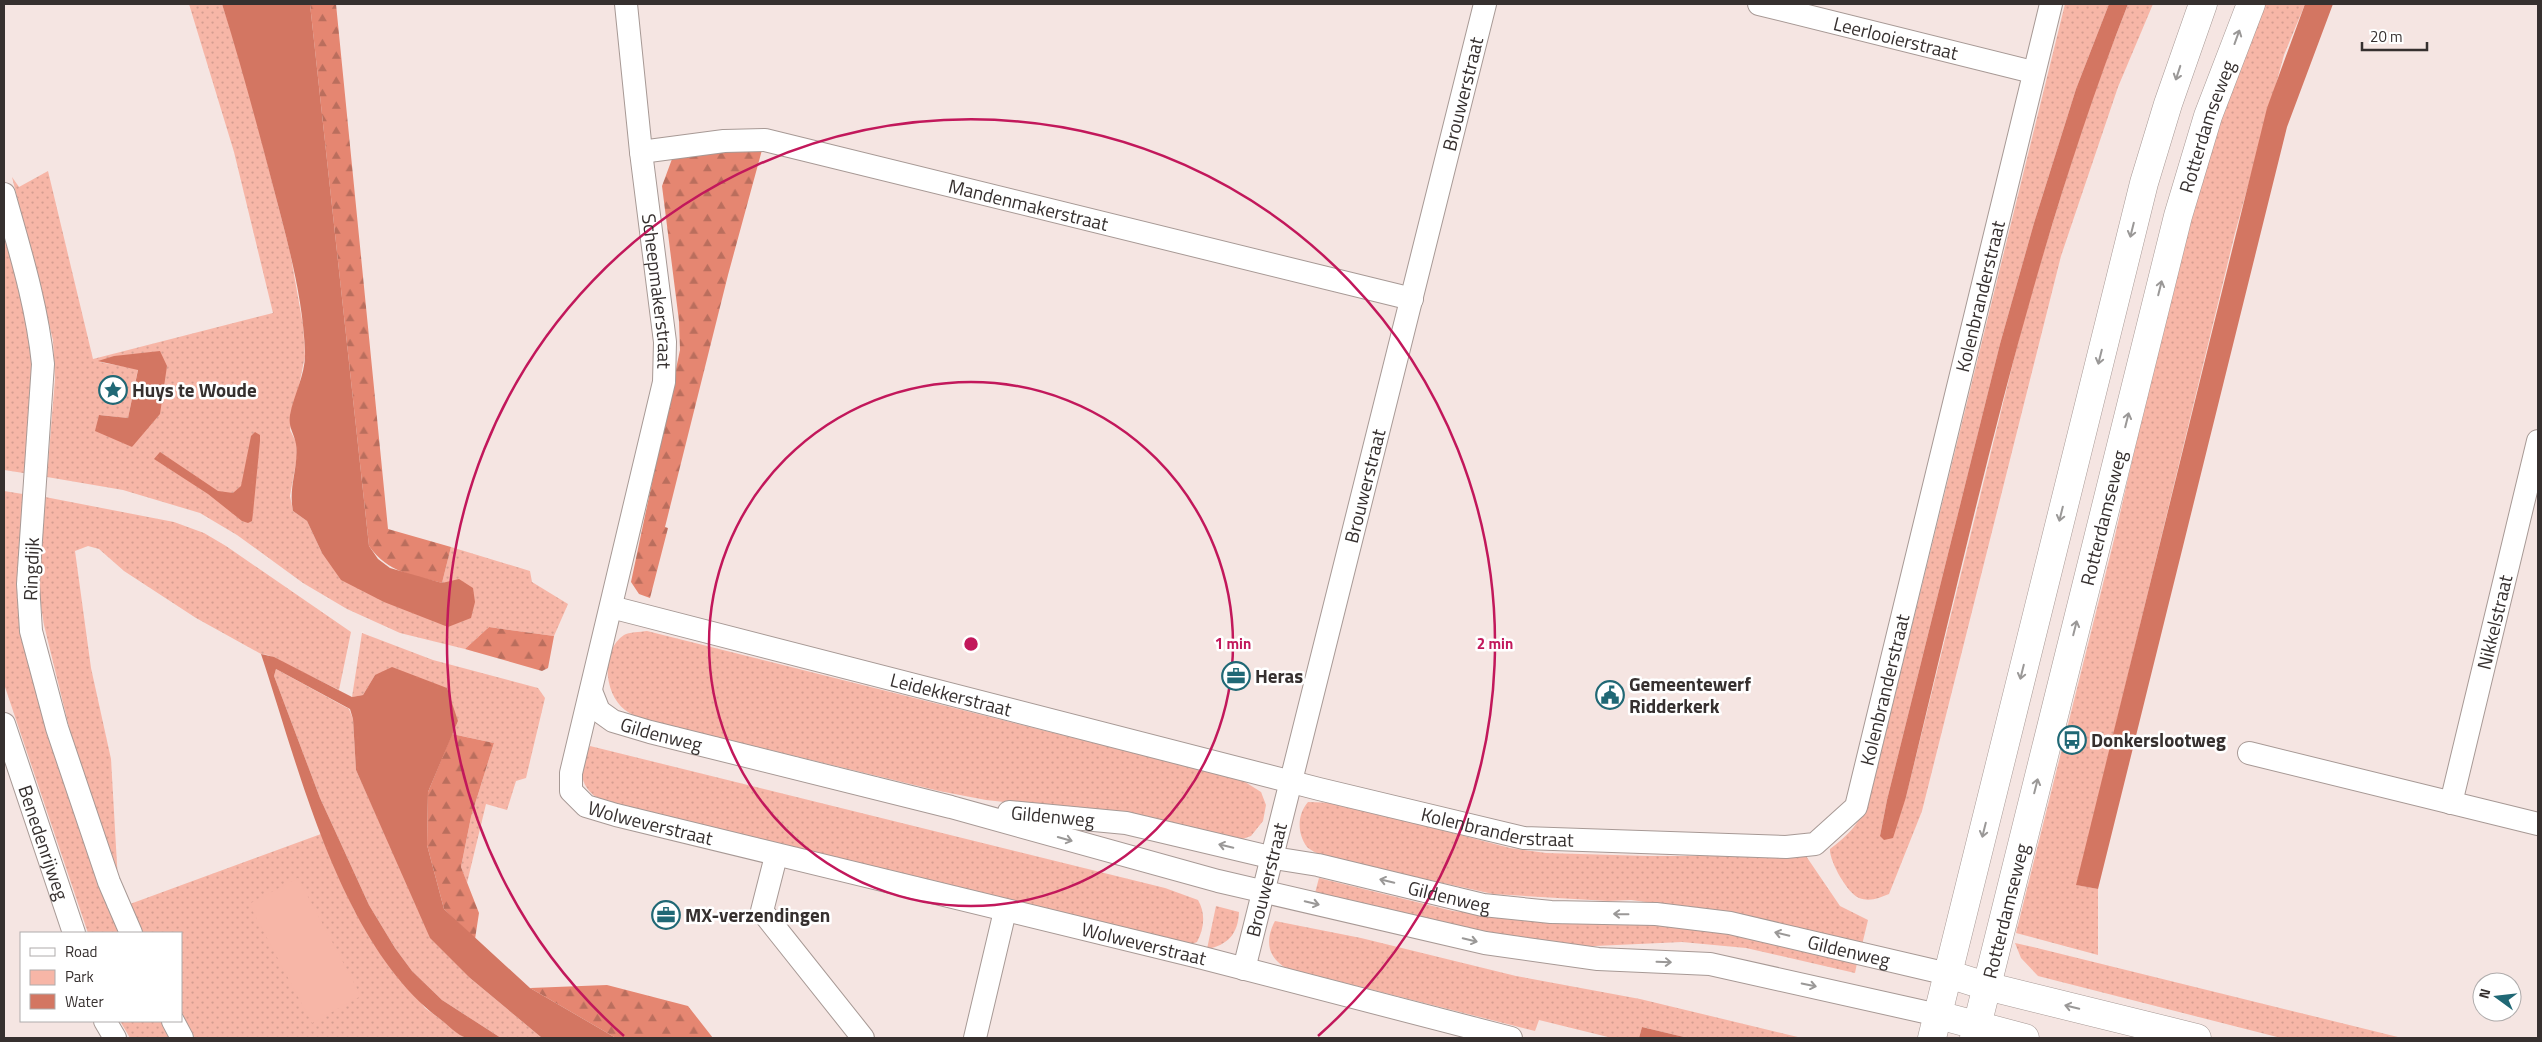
<svg xmlns="http://www.w3.org/2000/svg" width="2542" height="1042" font-family="'Titillium Web',sans-serif">
  <style>
    .grass { fill: url(#grass-dots); fill-rule: evenodd }
    .forest { fill: url(#forest-firs) }
    .park { fill: #f7b6a7 }
    .water { fill: #d37662 }
    .lines { fill: none; stroke-linecap: round; stroke-linejoin: round }
    .street-casing { stroke: #a79995; stroke-width: 24 }
    .secondary-casing { stroke: #a79995; stroke-width: 29 }
    .street { stroke: #fff; stroke-width: 22 }
    .secondary { stroke: #fff; stroke-width: 28 }
    .oneway { stroke: #9a9897 }
    .ring { fill: none; stroke: #c2185b; stroke-width: 2.5 }
    .labels { text-anchor: middle; stroke-width: 5; stroke-linejoin: round; paint-order: stroke }
    .street-label { font-size: 19px; fill: #36302f; stroke: #fff }
    .poi-label { font-size: 19px; font-weight: bold; fill: #36302f; stroke: #fff; text-anchor: start }
    .centre { fill: #c2185b; stroke: #fff; stroke-width: 2.5 }
    .ring-label { font-size: 15px; text-anchor: middle; font-weight: bold; fill: #c2185b; stroke: #fff; stroke-width: 5; stroke-linejoin: round; paint-order: stroke }
  </style>
  <defs>
    <pattern id="grass-dots" width="8" height="8" patternUnits="userSpaceOnUse" patternTransform="scale(1.25)"><rect width="8" height="8" fill="#f7b6a7"/><path d="M2 2h.1M6 6h.1" fill="none" stroke="#d49d90" stroke-width="1.8" stroke-linecap="round"/></pattern>
    <pattern id="forest-firs" width="22" height="20" patternUnits="userSpaceOnUse" patternTransform="scale(1.25)"><rect width="22" height="20" fill="#e58671"/><path d="M5 1l3.5 6h-7zM16 11l3.5 6h-7z" fill="#ba6e5d"/></pattern>
  </defs>
  <rect width="100%" height="100%" fill="#f5e5e2"/>
  <path class="grass" d="M 189,4 L 222,4 L 243,68 L 290,252 L 303,325 L 305,356 L 290,430 L 296,442 L 297,457 L 290,496 L 293,511 L 307,521 L 322,553 L 442,583 L 451,547 L 530,571 L 532,582 L 568,604 L 554,636 L 489,627 L 465,649 L 400,633 L 347,609 L 303,583 L 237,535 L 200,513 L 123,490 L 47,477 L 55,379 L 53,340 L 12,177 L 19,187 L 48,171 L 93,359 L 273,313 L 234,152 ZM 99,362 L 167,366 L 132,447 L 100,415 L 128,418 L 138,369 Z
    M 2065,4 L 2109,4 L 2076,89 L 2034,223 L 2000,344 L 1887,800 L 1880,836 L 1906,797 L 2026,310 L 2087,111 L 2128,4 L 2153,4 L 2118,87 L 2061,256 L 1922,811 L 1889,894 C 1879,898 1870,902 1859,898 C 1847,893 1829,860 1830,849 C 1849,835 1860,822 1869,801 Z
    M 2265,4 L 2305,4 L 2284,55 L 2235,233 L 2077,885 L 2098,889 L 2098,955 L 2016,933 L 2017,929 L 2114,540 L 2153,369 L 2203,175 L 2219,121 L 2250,37 Z
    M 4,228 L 20,281 L 34,365 L 30,474 L 4,470 Z
    M 4,491 L 29,495 L 26,594 L 125,933 L 88,933 L 4,684 Z
    M 45,497 L 174,522 L 204,533 L 226,546 L 351,632 L 339,690 L 268,655 L 261,654 L 196,618 L 124,571 L 99,549 L 88,546 L 75,551 L 91,668 L 111,759 L 118,882 L 78,764 L 44,625 L 40,600 L 40,571 Z
    M 647,631 L 1242,780 L 1261,792 L 1266,805 L 1263,821 L 1251,836 L 1237,841 L 1124,815 L 986,800 L 939,791 L 642,719 C 637,716 630,714 625,710 C 604,694 600,651 624,635 C 629,632 640,632 647,631 Z
    M 362,633 L 433,660 L 538,688 L 545,698 L 526,778 L 516,781 L 507,810 L 486,804 L 467,883 L 461,867 L 471,817 L 494,743 L 452,734 L 458,721 L 375,675 L 363,695 L 352,697 Z
    M 276,669 L 349,709 L 353,719 L 356,770 L 380,823 L 470,978 L 542,1038 L 501,1038 L 442,1000 L 412,971 L 395,948 L 369,905 L 320,798 L 274,676 Z
    M 590,746 L 1165,888 L 1198,900 C 1206,914 1204,929 1197,942 L 1189,945 L 602,801 C 578,787 578,770 590,746 Z
    M 1308,802 L 1338,803 L 1510,848 L 1546,853 L 1648,856 L 1806,856 L 1840,906 L 1868,920 L 1862,945 L 1668,905 L 1631,900 L 1608,901 L 1493,894 L 1325,857 C 1320,854 1311,851 1307,847 C 1297,833 1297,815 1308,802 Z
    M 321,834 L 354,910 L 425,1008 L 466,1038 L 195,1038 L 181,1014 L 181,933 L 143,933 L 130,904 Z
    M 1319,878 L 1453,911 L 1534,919 L 1675,922 L 1858,958 L 1855,973 L 1746,948 L 1682,942 L 1573,947 L 1480,937 L 1315,893 Z
    M 1216,906 L 1239,912 C 1238,934 1228,945 1207,949 Z
    M 1275,921 L 1361,938 L 1516,976 L 1640,999 L 1802,1038 L 1688,1038 L 1642,1027 L 1639,1038 L 1612,1038 L 1539,1020 L 1535,1031 L 1286,968 C 1267,957 1265,940 1275,921 Z
    M 2015,943 L 2037,948 L 2402,1038 L 2281,1038 L 2038,976 L 2021,958 Z
    M 120,1021 L 168,1021 L 177,1038 L 130,1038 Z"/>
  <path class="forest" d="M 310,4 L 336,4 L 388,529 L 451,547 L 442,583 C 413,575 388,573 369,546 Z
    M 694,148 L 762,150 L 728,275 L 665,527 L 668,528 L 650,598 L 639,594 L 631,582 L 680,350 L 679,321 L 662,186 L 672,159 Z
    M 489,627 L 554,636 L 548,668 L 542,671 L 465,649 Z
    M 452,734 L 494,743 L 471,817 L 461,867 L 479,913 L 475,939 L 444,909 L 427,845 L 428,792 Z
    M 607,985 L 688,1006 L 713,1038 L 616,1038 L 530,988 Z"/>
  <path class="park" d="M 298,878 L 361,996 L 312,1023 L 249,904 Z"/>
  <path class="water" d="M 222,4 L 310,4 L 369,546 L 378,559 L 390,568 L 442,583 L 459,579 L 473,588 L 475,602 L 471,618 L 448,627 L 384,602 L 341,580 L 322,553 L 307,521 L 293,511 C 288,487 299,467 296,444 C 294,433 288,427 290,415 C 294,394 306,374 305,352 C 303,296 287,240 273,186 C 257,125 241,64 222,4 Z
    M 2109,4 L 2128,4 C 2028,260 1971,531 1906,797 L 1893,838 L 1884,840 L 1880,836 L 1887,800 L 2000,344 L 2034,223 L 2076,89 Z
    M 2305,4 L 2333,4 L 2287,127 L 2098,889 L 2076,885 L 2267,108 Z
    M 160,351 L 167,366 L 160,414 L 132,447 L 95,431 L 99,415 L 128,418 L 138,370 L 98,361 L 114,356 Z
    M 255,432 L 260,435 L 260,441 L 253,513 L 252,521 L 248,523 L 242,521 L 208,494 L 154,459 L 160,452 L 218,491 L 233,493 L 241,486 L 251,436 Z
    M 261,654 L 274,657 L 352,697 L 363,695 L 375,675 L 392,667 L 447,688 L 458,721 L 428,792 L 427,845 L 444,909 L 530,988 L 616,1038 L 542,1038 L 470,978 L 430,938 L 356,770 L 353,719 L 350,709 L 276,669 L 274,676 L 320,798 L 369,905 L 395,948 L 412,971 L 442,1000 L 501,1038 C 491,1038 478,1040 467,1038 C 458,1036 447,1024 440,1019 C 340,944 299,768 261,654 Z
    M 1642,1027 L 1688,1038 L 1639,1038 Z"/>
  <g class="lines">
    <defs>
      <g id="street">
        <path id="s1" d="M 626,4 L 641,152 L 665,342 L 664,382 L 571,773 L 571,791 L 586,806 L 616,815 L 1199,957 L 1511,1038"/>
        <path id="s2" d="M 1759,4 L 2033,72"/>
        <path id="s3" d="M 641,152 L 724,141 L 765,140 L 1412,299"/>
        <path d="M 4,194 C 20,251 37,305 43,364 L 28,584 L 31,631 L 57,728 L 109,882 L 131,933"/>
        <path id="s4" d="M 611,607 L 1319,789 L 1524,838 L 1786,847 L 1815,844 L 1856,807 L 2051,4"/>
        <path id="s5" d="M 591,691 L 599,711 L 613,721 L 650,732 L 951,807 L 1218,881 L 1485,943 L 1598,959 L 1710,964 L 1938,1015"/>
        <path id="s6" d="M 4,724 L 74,933"/>
        <path d="M 2249,753 L 2538,824"/>
        <path id="s7" d="M 2451,803 L 2538,441"/>
        <path id="s8" d="M 1009,812 L 1126,823 L 1274,858 L 1318,865 L 1483,905 L 1551,912 L 1656,914 L 1730,923 L 1948,974"/>
        <path d="M 776,856 L 762,911 L 863,1038"/>
        <path id="s9" d="M 1244,969 L 1485,4"/>
        <path d="M 105,1021 L 115,1038"/>
        <path d="M 173,1021 L 182,1038"/>
        <path d="M 975,1038 L 1005,911"/>
      </g>
      <g id="secondary">
        <path d="M 1948,974 L 1986,986 L 2197,1038"/>
        <path d="M 1938,1015 L 2025,1038"/>
        <path d="M 1932,1038 L 2144,183 L 2168,104 L 2203,4"/>
        <path id="s10" d="M 1974,1038 L 2178,216 L 2208,116 L 2251,4"/>
      </g>
    </defs>
    <use href="#street" class="street-casing"/>
    <use href="#secondary" class="secondary-casing"/>
    <use href="#street" class="street"/>
    <use href="#secondary" class="secondary"/>
  </g>
  <defs><path id="oneway-shaft" d="M-6 0H5M1.5-3L5.5 0L1.5 3" fill="none" stroke-width="1.6" stroke-linecap="round" stroke-linejoin="round" transform="scale(1.25)"/></defs>
  <g class="oneway">
    <use href="#oneway-shaft" transform="translate(2237 37) rotate(-70)"/>
    <use href="#oneway-shaft" transform="translate(2178 73) rotate(108)"/>
    <use href="#oneway-shaft" transform="translate(2132 230) rotate(104)"/>
    <use href="#oneway-shaft" transform="translate(2160 288) rotate(-76)"/>
    <use href="#oneway-shaft" transform="translate(2100 357) rotate(104)"/>
    <use href="#oneway-shaft" transform="translate(2127 420) rotate(-76)"/>
    <use href="#oneway-shaft" transform="translate(2061 514) rotate(104)"/>
    <use href="#oneway-shaft" transform="translate(2075 628) rotate(-76)"/>
    <use href="#oneway-shaft" transform="translate(2022 672) rotate(104)"/>
    <use href="#oneway-shaft" transform="translate(2036 786) rotate(-76)"/>
    <use href="#oneway-shaft" transform="translate(1984 830) rotate(104)"/>
    <use href="#oneway-shaft" transform="translate(1065 839) rotate(16)"/>
    <use href="#oneway-shaft" transform="translate(1226 846) rotate(-167)"/>
    <use href="#oneway-shaft" transform="translate(1387 881) rotate(-167)"/>
    <use href="#oneway-shaft" transform="translate(1312 903) rotate(13)"/>
    <use href="#oneway-shaft" transform="translate(1621 914) rotate(-179)"/>
    <use href="#oneway-shaft" transform="translate(1782 934) rotate(-167)"/>
    <use href="#oneway-shaft" transform="translate(1470 940) rotate(13)"/>
    <use href="#oneway-shaft" transform="translate(1664 962) rotate(2)"/>
    <use href="#oneway-shaft" transform="translate(1809 985) rotate(12)"/>
    <use href="#oneway-shaft" transform="translate(2072 1007) rotate(-166)"/>
  </g>
  <g class="ring">
    <circle cx="971" cy="644" r="262"/>
    <path d="M624 1036A524 524 0 1 1 1318 1036"/>
  </g>
  <defs>
    <symbol id="sight-ring" viewBox="-11 -11 22 22"><circle r="9.5" fill="#fff" stroke="#206875" stroke-width="1.5"/><path d="M0-6L1.8-2.2L6-1.7L2.9 1.2L3.7 5.4L0 3.3L-3.7 5.4L-2.9 1.2L-6-1.7L-1.8-2.2Z" fill="#206875"/></symbol>
    <symbol id="office-ring" viewBox="-11 -11 22 22"><circle r="9.5" fill="#fff" stroke="#206875" stroke-width="1.5"/><path d="M-6-3h4V-5.5h4V-3h4V5H-6ZM-1-4.5V-3h2v-1.5ZM-6 0V1H6V0Z" fill="#206875"/></symbol>
    <symbol id="civic-ring" viewBox="-11 -11 22 22"><circle r="9.5" fill="#fff" stroke="#206875" stroke-width="1.5"/><path d="M-.6-6.5H3V-4.5H.6V-3L4-1V1h2V6H-6V1h2V-1L-.6-3ZM-1.2 2.5V6h2.4V2.5Z" fill="#206875"/></symbol>
    <symbol id="bus-ring" viewBox="-11 -11 22 22"><circle r="9.5" fill="#fff" stroke="#206875" stroke-width="1.5"/><path d="M-5-6H5V4H4V6H2V4H-2V6H-4V4H-5ZM-3.5-4V0h7V-4ZM-3.5 1.2v1.5H-2V1.2ZM2 1.2v1.5H3.5V1.2Z" fill="#206875"/></symbol>
  </defs>
  <g fill-rule="evenodd">
    <use href="#sight-ring" x="97" y="374" width="32" height="32"/>
    <use href="#office-ring" x="1220" y="660" width="32" height="32"/>
    <use href="#civic-ring" x="1594" y="679" width="32" height="32"/>
    <use href="#bus-ring" x="2056" y="724" width="32" height="32"/>
    <use href="#office-ring" x="650" y="899" width="32" height="32"/>
  </g>
  <g class="labels">
    <g class="street-label">
      <text dy="7" stroke="none"><textPath href="#s2" startOffset="141">Leerlooierstraat</textPath></text>
      <text dy="7" stroke="none"><textPath href="#s9" startOffset="902">Brouwerstraat</textPath></text>
      <text dy="7" stroke="none"><textPath href="#s10" startOffset="941">Rotterdamseweg</textPath></text>
      <text dy="7" stroke="none"><textPath href="#s3" startOffset="396">Mandenmakerstraat</textPath></text>
      <text dy="7" stroke="none"><textPath href="#s1" startOffset="289">Scheepmakerstraat</textPath></text>
      <text dy="7" stroke="none"><textPath href="#s4" startOffset="1814">Kolenbranderstraat</textPath></text>
      <text dy="7" stroke="none"><textPath href="#s9" startOffset="498">Brouwerstraat</textPath></text>
      <text dy="7" stroke="none"><textPath href="#s10" startOffset="536">Rotterdamseweg</textPath></text>
      <text transform="translate(31 569) rotate(-88)" y="7">Ringdijk</text>
      <text dy="7" stroke="none"><textPath href="#s7" startOffset="186">Nikkelstraat</textPath></text>
      <text dy="7" stroke="none"><textPath href="#s4" startOffset="1409">Kolenbranderstraat</textPath></text>
      <text dy="7" stroke="none"><textPath href="#s4" startOffset="351">Leidekkerstraat</textPath></text>
      <text dy="7" stroke="none"><textPath href="#s5" startOffset="89">Gildenweg</textPath></text>
      <text dy="7" stroke="none"><textPath href="#s8" startOffset="44">Gildenweg</textPath></text>
      <text dy="7" stroke="none"><textPath href="#s1" startOffset="888">Wolweverstraat</textPath></text>
      <text dy="7" stroke="none"><textPath href="#s4" startOffset="914">Kolenbranderstraat</textPath></text>
      <text dy="7" stroke="none"><textPath href="#s6" startOffset="125">Benedenrijweg</textPath></text>
      <text dy="7" stroke="none"><textPath href="#s9" startOffset="92">Brouwerstraat</textPath></text>
      <text dy="7" stroke="none"><textPath href="#s8" startOffset="449">Gildenweg</textPath></text>
      <text dy="7" stroke="none"><textPath href="#s10" startOffset="131">Rotterdamseweg</textPath></text>
      <text dy="7" stroke="none"><textPath href="#s1" startOffset="1396">Wolweverstraat</textPath></text>
      <text dy="7" stroke="none"><textPath href="#s8" startOffset="854">Gildenweg</textPath></text>
    </g>
    <g class="poi-label">
      <text x="132" y="397">Huys te Woude</text>
      <text x="1255" y="683">Heras</text>
      <text x="1629" y="691">Gemeentewerf<tspan x="1629" dy="22">Ridderkerk</tspan></text>
      <text x="2091" y="747">Donkerslootweg</text>
      <text x="685" y="922">MX-verzendingen</text>
    </g>
  </g>
  <circle cx="971" cy="644" r="8" class="centre"/>
  <g class="ring-label">
    <text x="1233" y="649">1 min</text>
    <text x="1495" y="649">2 min</text>
  </g>
  <rect width="2542" height="1042" fill="none" stroke="#36302f" stroke-width="10"/>
  <rect x="20" y="932" width="162" height="90" fill="#ffffff" stroke="#afacac"/>
  <rect x="30" y="948" width="25" height="8" fill="#ffffff" stroke="#afacac"/>
  <text x="65" y="957" font-size="15" fill="#36302f">Road</text>
  <rect x="30" y="970" width="25" height="15" fill="#f7b6a7" stroke="#afacac"/>
  <text x="65" y="982" font-size="15" fill="#36302f">Park</text>
  <rect x="30" y="994" width="25" height="15" fill="#d37662" stroke="#afacac"/>
  <text x="65" y="1007" font-size="15" fill="#36302f">Water</text>
  <g transform="translate(2497 997) rotate(285)"><circle r="24" fill="#ffffff" stroke="#afacac"/>
  <path d="M0-4L9 19L0 12L-9 19Z" fill="#206875"/>
  <text y="-8" font-size="14" font-weight="bold" text-anchor="middle" fill="#36302f">N</text>
  </g>
  <path d="M2362 42v8h65v-8" fill="none" stroke="#36302f" stroke-width="2.5"/>
  <text x="2370" y="42" font-size="15" fill="#36302f" stroke="#ffffff" stroke-width="4" paint-order="stroke">20 m</text>
</svg>
